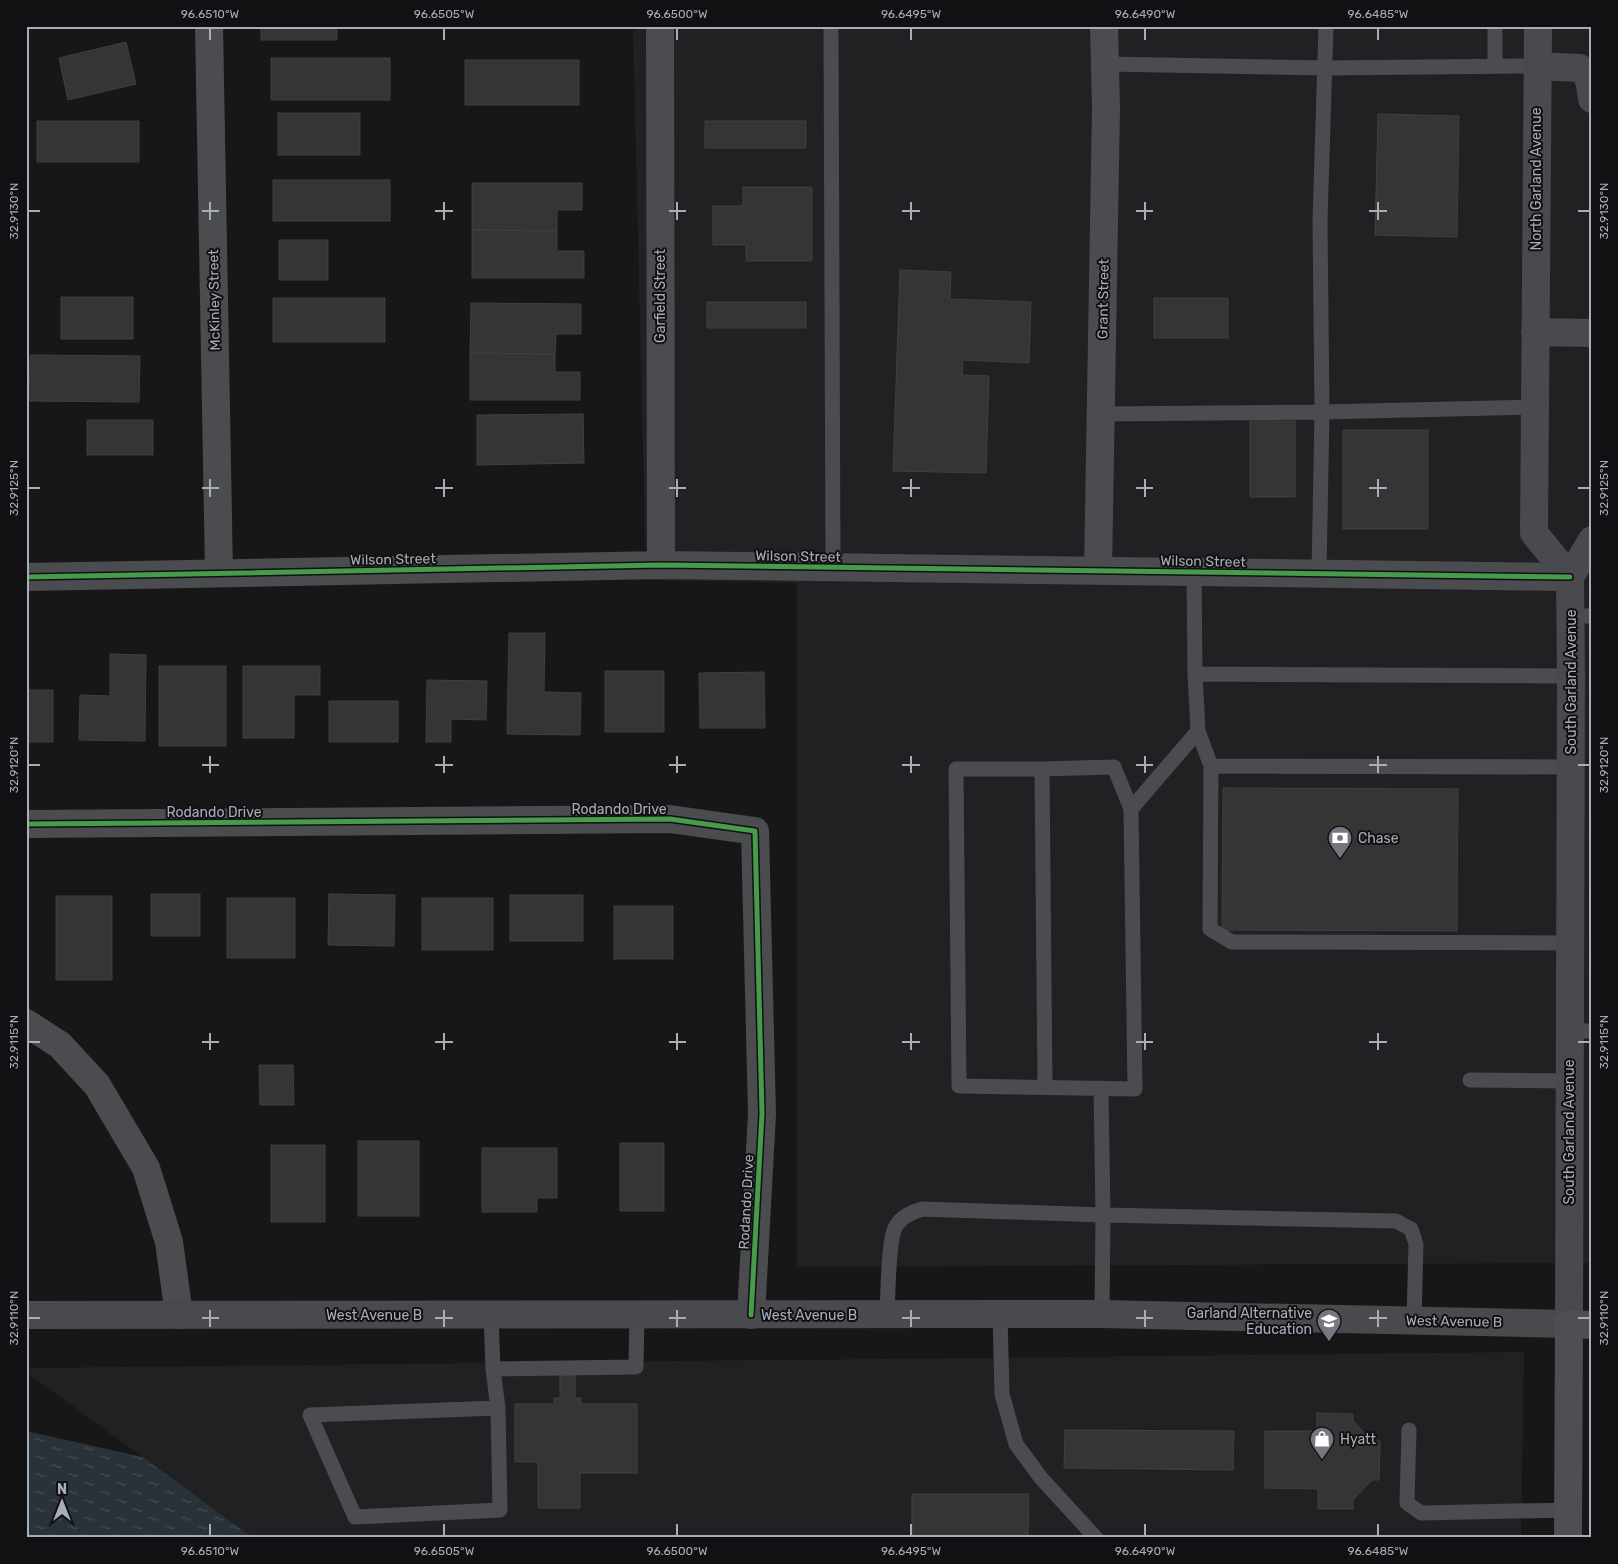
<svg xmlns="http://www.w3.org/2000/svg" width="1618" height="1564" font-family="Rubik,sans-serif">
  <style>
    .built { fill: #212123 }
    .water { fill: url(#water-ripples) }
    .building { fill: #353536; stroke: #3f4043 }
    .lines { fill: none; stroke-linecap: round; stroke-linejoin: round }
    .lane { stroke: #4b4c50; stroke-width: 15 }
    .street { stroke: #4b4c50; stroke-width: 28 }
    .secondary { stroke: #4a4a4e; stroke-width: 28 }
    .primary { stroke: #4d4f52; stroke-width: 28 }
    .cycleway-casing { stroke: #111113; stroke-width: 8 }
    .cycleway { stroke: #469c4c; stroke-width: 5 }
    .ticks { fill: none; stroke: #a8adb8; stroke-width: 2 }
    .labels { text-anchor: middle; stroke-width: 4; stroke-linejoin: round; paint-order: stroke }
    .street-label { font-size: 14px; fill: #a8adb8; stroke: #111113 }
    .poi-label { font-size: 14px; fill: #a8adb8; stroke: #111113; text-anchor: start }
    .neatline { fill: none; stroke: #a8adb8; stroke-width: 2 }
    .ticks-label { font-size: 12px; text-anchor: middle; fill: #a8adb8 }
  </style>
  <defs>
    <pattern id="water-ripples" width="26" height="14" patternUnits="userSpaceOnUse" patternTransform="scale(1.25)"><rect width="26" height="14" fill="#2a3239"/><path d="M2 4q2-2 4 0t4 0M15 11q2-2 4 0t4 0" fill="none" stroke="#464d54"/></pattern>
  </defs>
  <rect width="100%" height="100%" fill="#171717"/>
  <path class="built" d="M 633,26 L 1592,26 L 1592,1263 L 797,1267 L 797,583 L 646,580 Z
    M 1524,1352 L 1521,1538 L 253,1538 L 26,1372 L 26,1368 Z"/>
  <path class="water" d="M 26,1431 L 143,1457 L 253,1538 L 33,1538 L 26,1536 Z"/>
  <path class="building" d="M 261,26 L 337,26 L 337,40 L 261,40 Z
    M 126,42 L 136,84 L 68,100 L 59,58 Z
    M 271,58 L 390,58 L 390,100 L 271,100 Z
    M 465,60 L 579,60 L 579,105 L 465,105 Z
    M 278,113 L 360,113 L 360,155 L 278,155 Z
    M 1378,114 L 1459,116 L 1457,237 L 1375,235 Z
    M 37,121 L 139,121 L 139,162 L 37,162 Z
    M 705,121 L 806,121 L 806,148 L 705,148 Z
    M 273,180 L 390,180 L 390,221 L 273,221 Z
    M 472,183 L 582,183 L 582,210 L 557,210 L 557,231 L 472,230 Z
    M 743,187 L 812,187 L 812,261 L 746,261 L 746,245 L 713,245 L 713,206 L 743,206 Z
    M 472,230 L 557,231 L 557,251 L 584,251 L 584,278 L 472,278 Z
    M 279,240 L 328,240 L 328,280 L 279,280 Z
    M 900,270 L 951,272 L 950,299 L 1031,302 L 1029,363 L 963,360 L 962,375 L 989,376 L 986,473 L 893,471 Z
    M 61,297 L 133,297 L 133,339 L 61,339 Z
    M 273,298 L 385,298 L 385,342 L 273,342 Z
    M 1154,298 L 1228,298 L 1228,338 L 1154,338 Z
    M 707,302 L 806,302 L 806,328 L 707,328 Z
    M 471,303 L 581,304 L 581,334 L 556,334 L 555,354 L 470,353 Z
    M 470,353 L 555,354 L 555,372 L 580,372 L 580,400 L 470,400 Z
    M 30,355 L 140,356 L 139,402 L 29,401 Z
    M 583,414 L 584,463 L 477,465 L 477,415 Z
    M 87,420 L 153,420 L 153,455 L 87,455 Z
    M 1250,421 L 1295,421 L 1295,497 L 1250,497 Z
    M 1343,430 L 1428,430 L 1428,529 L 1343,529 Z
    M 509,633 L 545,633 L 544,692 L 581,693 L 580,735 L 507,734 Z
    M 110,654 L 146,655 L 145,741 L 79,740 L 80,695 L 110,696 Z
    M 159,666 L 226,666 L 226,746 L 159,746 Z
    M 243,666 L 320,666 L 320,695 L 294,695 L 294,738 L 243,738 Z
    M 605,671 L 664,671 L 664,732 L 605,732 Z
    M 764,672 L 765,728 L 700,728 L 699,673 Z
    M 427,680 L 487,681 L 486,720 L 451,719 L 451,742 L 426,742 Z
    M 26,690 L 53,690 L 53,742 L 26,742 Z
    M 329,701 L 398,701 L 398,742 L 329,742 Z
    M 1223,788 L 1458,789 L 1457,931 L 1222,930 Z
    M 151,894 L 200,894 L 200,936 L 151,936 Z
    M 329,894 L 395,895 L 394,946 L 328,945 Z
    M 510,895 L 583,895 L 583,941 L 510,941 Z
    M 56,896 L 112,896 L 112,980 L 56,980 Z
    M 227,898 L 295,898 L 295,958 L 227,958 Z
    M 422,898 L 493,898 L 493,950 L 422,950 Z
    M 614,906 L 673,906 L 673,959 L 614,959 Z
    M 259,1065 L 293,1065 L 294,1105 L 260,1105 Z
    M 358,1141 L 419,1141 L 419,1216 L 358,1216 Z
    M 620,1143 L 664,1143 L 664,1211 L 620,1211 Z
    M 271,1145 L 325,1145 L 325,1222 L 271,1222 Z
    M 482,1148 L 557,1148 L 557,1198 L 537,1198 L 537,1212 L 482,1212 Z
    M 560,1375 L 575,1375 L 575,1398 L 581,1398 L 581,1404 L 637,1404 L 637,1473 L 580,1473 L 580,1508 L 538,1508 L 538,1462 L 515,1462 L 515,1404 L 554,1404 L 554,1398 L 560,1398 Z
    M 1317,1413 L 1353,1414 L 1353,1421 L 1372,1441 L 1380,1441 L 1379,1480 L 1372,1480 L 1353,1500 L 1353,1509 L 1318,1509 L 1318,1489 L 1265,1488 L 1265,1431 L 1317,1431 Z
    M 1065,1430 L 1234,1431 L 1233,1470 L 1064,1468 Z
    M 912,1494 L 1029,1494 L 1028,1538 L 912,1538 Z"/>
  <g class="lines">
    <path class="lane" d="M 831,26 L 833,568
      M 1495,26 L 1495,66
      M 1105,64 L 1325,68 L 1537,66
      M 1101,414 L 1322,412 L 1535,407
      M 1194,572 L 1195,674 L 1198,731 L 1211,766 L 1210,929 L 1232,942 L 1570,943
      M 1319,574 L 1322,412 L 1320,220 L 1326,26
      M 1571,616 L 1592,616
      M 1195,674 L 1571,676
      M 1211,766 L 1571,767
      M 1042,769 L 1114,767 L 1131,809
      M 1570,1031 L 1592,1031
      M 1470,1080 L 1570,1081
      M 1045,1087 L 1042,769 L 956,769 L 959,1086 C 1018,1087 1076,1088 1135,1089 L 1131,809 L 1198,731
      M 1101,1088 L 1103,1215 L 1102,1314
      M 491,1315 L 493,1369 L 636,1367 L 637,1315
      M 887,1315 C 888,1297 888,1238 896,1226 C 902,1216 911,1213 922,1209 L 1103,1215 L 1396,1221 L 1411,1229 L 1416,1244 L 1414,1320
      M 1000,1315 L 1002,1394 L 1016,1444 L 1041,1478 L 1096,1538
      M 493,1369 L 498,1408 L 310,1415 L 355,1517 L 500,1510 L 498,1408
      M 1409,1430 L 1407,1503 L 1421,1513 L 1568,1510"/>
    <path class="street" d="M 209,26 L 219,573
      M 660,26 L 661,565
      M 1098,571 L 1106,107 L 1104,26
      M 26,577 L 661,565 L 1570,577
      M 26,824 L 670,819 L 755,831 L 762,1114 L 751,1315
      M 26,1023 L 60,1045 L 97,1085 L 146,1168 L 169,1242 L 179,1315"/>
    <path class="secondary" d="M 1538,26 L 1534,533 L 1570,577
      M 1537,66 L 1580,68 C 1591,74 1590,88 1592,99
      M 1535,332 L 1592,333
      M 26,1315 L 1102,1314 L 1569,1324 L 1571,676 L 1570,577 L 1592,540"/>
    <path class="primary" d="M 1568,1538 L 1569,1324 L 1592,1325"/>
    <defs>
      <path id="cycleway" d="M 26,577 L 661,565 L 1570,577
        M 26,824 L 670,819 L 755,831 L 762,1114 L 751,1315"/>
    </defs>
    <use href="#cycleway" class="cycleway-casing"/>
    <use href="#cycleway" class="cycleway"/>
  </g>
  <path class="ticks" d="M 210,28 L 210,40M 444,28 L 444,40M 677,28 L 677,40M 911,28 L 911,40M 1145,28 L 1145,40M 1378,28 L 1378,40M 210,202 L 210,220M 444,202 L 444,220M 677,202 L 677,220M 911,202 L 911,220M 1145,202 L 1145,220M 1378,202 L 1378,220M 28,211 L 40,211M 202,211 L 219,211M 435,211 L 453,211M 669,211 L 686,211M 902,211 L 920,211M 1136,211 L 1153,211M 1369,211 L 1387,211M 1578,211 L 1590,211M 210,479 L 210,497M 444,479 L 444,497M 677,479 L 677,497M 911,479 L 911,497M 1145,479 L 1145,497M 1378,479 L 1378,497M 28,488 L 40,488M 202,488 L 219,488M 435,488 L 453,488M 669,488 L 686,488M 902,488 L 920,488M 1136,488 L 1153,488M 1369,488 L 1387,488M 1578,488 L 1590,488M 210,756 L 210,773M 444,756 L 444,773M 677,756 L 677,773M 911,756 L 911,773M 1145,756 L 1145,773M 1378,756 L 1378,773M 28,765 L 40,765M 202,765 L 219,765M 435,765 L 453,765M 669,765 L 686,765M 902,765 L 920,765M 1136,765 L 1153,765M 1369,765 L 1387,765M 1578,765 L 1590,765M 210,1033 L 210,1050M 444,1033 L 444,1050M 677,1033 L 677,1050M 911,1033 L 911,1050M 1145,1033 L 1145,1050M 1378,1033 L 1378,1050M 28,1042 L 40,1042M 202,1042 L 219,1042M 435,1042 L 453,1042M 669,1042 L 686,1042M 902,1042 L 920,1042M 1136,1042 L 1153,1042M 1369,1042 L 1387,1042M 1578,1042 L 1590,1042M 210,1310 L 210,1327M 444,1310 L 444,1327M 677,1310 L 677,1327M 911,1310 L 911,1327M 1145,1310 L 1145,1327M 1378,1310 L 1378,1327M 28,1318 L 40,1318M 202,1318 L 219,1318M 435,1318 L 453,1318M 669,1318 L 686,1318M 902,1318 L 920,1318M 1136,1318 L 1153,1318M 1369,1318 L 1387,1318M 1578,1318 L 1590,1318M 210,1524 L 210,1536M 444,1524 L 444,1536M 677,1524 L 677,1536M 911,1524 L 911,1536M 1145,1524 L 1145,1536M 1378,1524 L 1378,1536"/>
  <defs>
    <symbol id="bank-pin" viewBox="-11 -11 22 30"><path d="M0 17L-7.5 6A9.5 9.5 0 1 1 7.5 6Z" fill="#757880" stroke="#111113"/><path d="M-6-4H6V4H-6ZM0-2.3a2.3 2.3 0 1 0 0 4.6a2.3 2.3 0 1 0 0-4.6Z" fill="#fff"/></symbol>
    <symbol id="school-pin" viewBox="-11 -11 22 30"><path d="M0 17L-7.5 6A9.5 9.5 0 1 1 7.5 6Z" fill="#757880" stroke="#111113"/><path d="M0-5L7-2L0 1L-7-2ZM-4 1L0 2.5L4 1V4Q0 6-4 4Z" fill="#fff"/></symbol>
    <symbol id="shop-pin" viewBox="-11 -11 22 30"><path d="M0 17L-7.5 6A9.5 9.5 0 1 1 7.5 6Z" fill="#757880" stroke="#111113"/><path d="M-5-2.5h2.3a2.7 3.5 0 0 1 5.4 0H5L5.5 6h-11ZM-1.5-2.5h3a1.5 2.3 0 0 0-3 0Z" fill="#fff"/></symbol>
  </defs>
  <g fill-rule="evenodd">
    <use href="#bank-pin" x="1326" y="824" width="28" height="38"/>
    <use href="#school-pin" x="1315" y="1307" width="28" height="38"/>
    <use href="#shop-pin" x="1308" y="1425" width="28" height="38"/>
  </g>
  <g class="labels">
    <g class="street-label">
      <text transform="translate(1536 179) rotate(-90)" y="5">North Garland Avenue</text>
      <text transform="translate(660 296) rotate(-90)" y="5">Garfield Street</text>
      <text transform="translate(1103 299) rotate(-89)" y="5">Grant Street</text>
      <text transform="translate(214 300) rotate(-91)" y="5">McKinley Street</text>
      <text transform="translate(798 556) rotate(1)" y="5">Wilson Street</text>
      <text transform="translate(393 559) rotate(-1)" y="5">Wilson Street</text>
      <text transform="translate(1203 561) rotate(1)" y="5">Wilson Street</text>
      <text transform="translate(1571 682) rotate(-90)" y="5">South Garland Avenue</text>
      <text x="619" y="814">Rodando Drive</text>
      <text x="214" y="817">Rodando Drive</text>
      <text transform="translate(1569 1132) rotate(-90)" y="5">South Garland Avenue</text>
      <text transform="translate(746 1202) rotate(-87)" y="5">Rodando Drive</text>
      <text x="374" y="1320">West Avenue B</text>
      <text x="809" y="1320">West Avenue B</text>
      <text transform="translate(1454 1321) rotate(1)" y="5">West Avenue B</text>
    </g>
    <g class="poi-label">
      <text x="1358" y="843">Chase</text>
      <text x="1312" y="1318" text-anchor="end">Garland Alternative<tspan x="1312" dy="16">Education</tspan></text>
      <text x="1340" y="1444">Hyatt</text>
    </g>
  </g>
  <rect width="1618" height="1564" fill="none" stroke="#111113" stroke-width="55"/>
  <g transform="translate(62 1502)" stroke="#111113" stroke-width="4" paint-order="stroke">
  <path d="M0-4L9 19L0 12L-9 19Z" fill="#a8adb8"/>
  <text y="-8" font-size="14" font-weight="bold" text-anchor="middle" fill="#a8adb8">N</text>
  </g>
  <rect x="28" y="28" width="1562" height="1508" class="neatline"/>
  <g class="ticks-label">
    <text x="210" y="18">96.6510°W</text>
    <text x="444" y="18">96.6505°W</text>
    <text x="677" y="18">96.6500°W</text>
    <text x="911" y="18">96.6495°W</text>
    <text x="1145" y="18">96.6490°W</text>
    <text x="1378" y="18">96.6485°W</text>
    <text transform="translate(14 211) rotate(-90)" y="4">32.9130°N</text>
    <text transform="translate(1604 211) rotate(-90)" y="4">32.9130°N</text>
    <text transform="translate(14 488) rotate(-90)" y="4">32.9125°N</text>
    <text transform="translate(1604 488) rotate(-90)" y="4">32.9125°N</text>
    <text transform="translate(14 765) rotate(-90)" y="4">32.9120°N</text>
    <text transform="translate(1604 765) rotate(-90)" y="4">32.9120°N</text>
    <text transform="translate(14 1042) rotate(-90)" y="4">32.9115°N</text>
    <text transform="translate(1604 1042) rotate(-90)" y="4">32.9115°N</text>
    <text transform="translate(14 1318) rotate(-90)" y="4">32.9110°N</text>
    <text transform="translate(1604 1318) rotate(-90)" y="4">32.9110°N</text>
    <text x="210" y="1555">96.6510°W</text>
    <text x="444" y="1555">96.6505°W</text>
    <text x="677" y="1555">96.6500°W</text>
    <text x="911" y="1555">96.6495°W</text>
    <text x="1145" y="1555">96.6490°W</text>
    <text x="1378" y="1555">96.6485°W</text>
  </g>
</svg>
